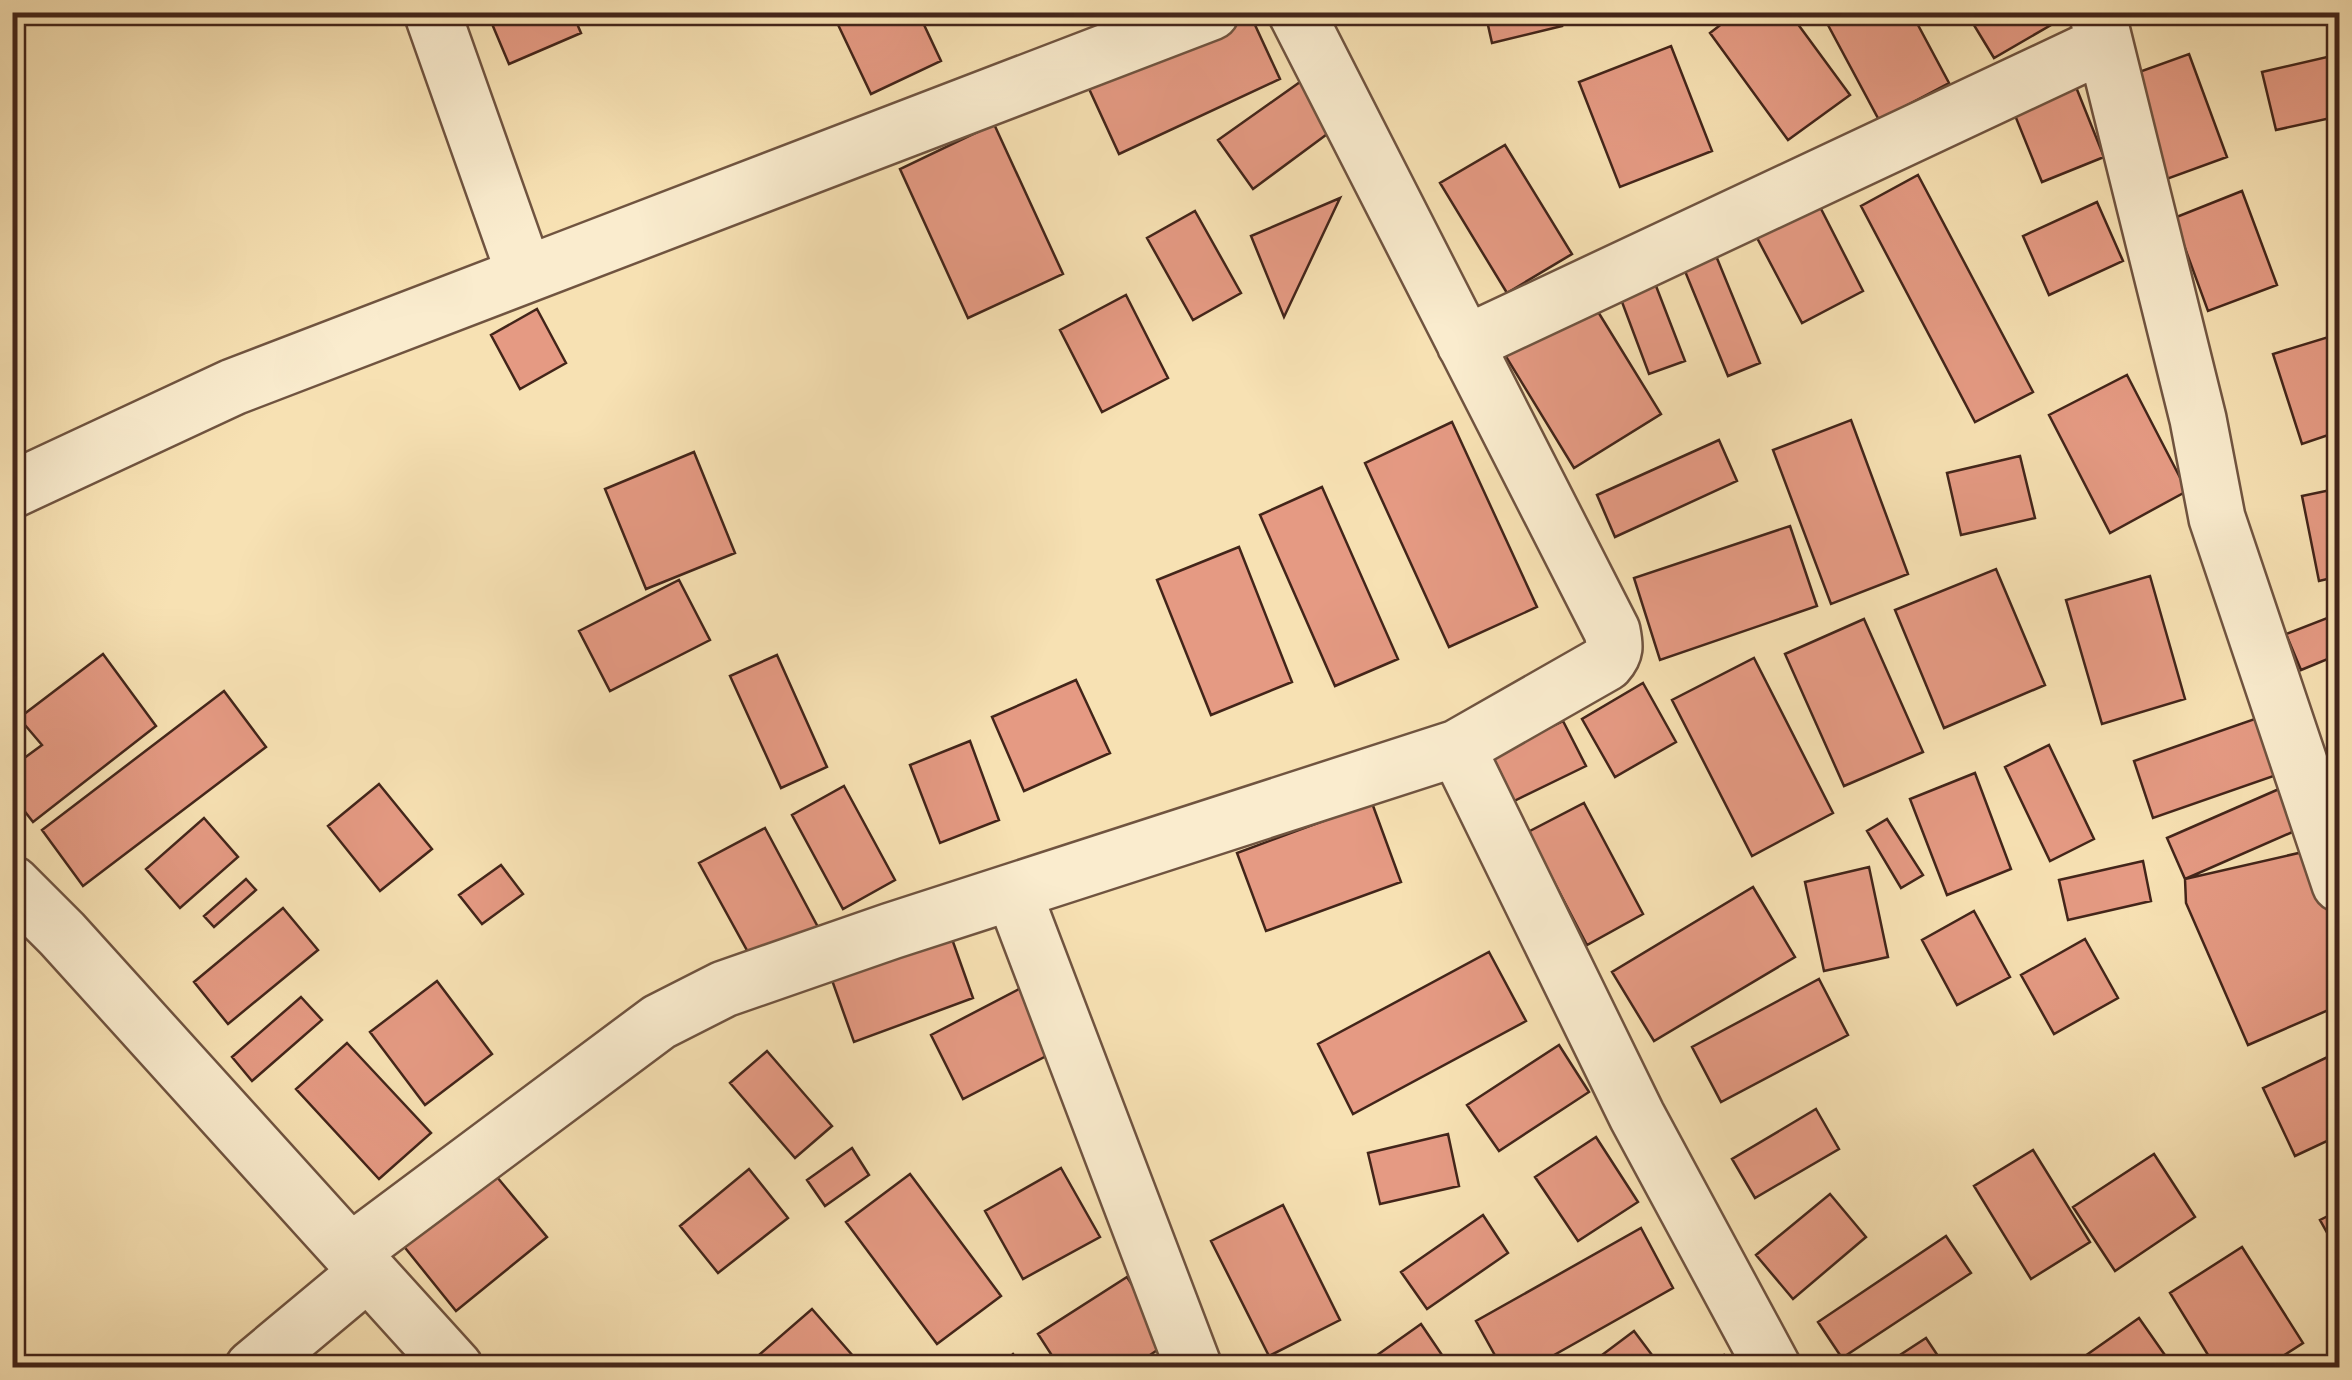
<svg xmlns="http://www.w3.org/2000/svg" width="2352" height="1380" font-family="'Gentium Book Plus',serif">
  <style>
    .building { fill: #e59a83; stroke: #43251a; stroke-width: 2.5 }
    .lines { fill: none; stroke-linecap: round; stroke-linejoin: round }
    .minor-casing { stroke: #705440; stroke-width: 60 }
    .minor { stroke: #faecce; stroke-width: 55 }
  </style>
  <rect width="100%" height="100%" fill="#f7e1b3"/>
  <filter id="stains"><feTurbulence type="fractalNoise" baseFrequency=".002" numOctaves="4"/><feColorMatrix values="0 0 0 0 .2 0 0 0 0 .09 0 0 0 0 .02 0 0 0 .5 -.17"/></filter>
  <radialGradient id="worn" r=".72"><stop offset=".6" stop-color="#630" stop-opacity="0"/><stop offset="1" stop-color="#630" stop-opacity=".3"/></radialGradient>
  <path class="building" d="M 487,12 L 572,12 L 581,33 L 509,64 Z
    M 832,12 L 918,12 L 941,61 L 871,94 Z
    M 1229,12 L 1249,12 L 1280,79 L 1119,154 L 1085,80 Z
    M 1485,12 L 1559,12 L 1562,26 L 1492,43 Z
    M 1737,12 L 1789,12 L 1850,95 L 1788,140 L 1710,33 Z
    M 1821,12 L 1911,12 L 1949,83 L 1879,120 Z
    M 1966,12 L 2069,12 L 2070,14 L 1994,58 Z
    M 1671,46 L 1712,151 L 1620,187 L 1579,82 Z
    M 2189,54 L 2227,157 L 2164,180 L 2128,76 Z
    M 2340,54 L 2340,116 L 2276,130 L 2262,72 Z
    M 1300,82 L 1334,129 L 1253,189 L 1218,140 Z
    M 2074,82 L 2104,157 L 2042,182 L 2012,108 Z
    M 994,124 L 1063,274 L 968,318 L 900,169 Z
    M 1505,145 L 1572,254 L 1507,293 L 1440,183 Z
    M 1918,175 L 2033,392 L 1975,422 L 1861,206 Z
    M 2242,191 L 2277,285 L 2208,311 L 2174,218 Z
    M 1340,198 L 1284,317 L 1251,236 Z
    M 1817,201 L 1863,291 L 1802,323 L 1755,234 Z
    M 2097,202 L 2123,261 L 2049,295 L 2023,236 Z
    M 1195,211 L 1241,293 L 1193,320 L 1147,238 Z
    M 1712,246 L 1760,363 L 1728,376 L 1680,259 Z
    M 1651,273 L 1685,361 L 1649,374 L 1616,286 Z
    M 1126,295 L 1168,378 L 1102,412 L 1060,330 Z
    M 1592,302 L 1661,414 L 1574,468 L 1505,355 Z
    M 537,309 L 566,363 L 520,389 L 491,335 Z
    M 2335,335 L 2340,350 L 2340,431 L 2302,444 L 2273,354 Z
    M 2127,375 L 2187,491 L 2110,533 L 2049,415 Z
    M 1851,420 L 1908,574 L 1831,604 L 1773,450 Z
    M 1452,422 L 1537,607 L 1449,647 L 1365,463 Z
    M 1719,440 L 1737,481 L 1615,537 L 1597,495 Z
    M 694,452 L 735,553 L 646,589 L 605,489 Z
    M 2020,456 L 2035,518 L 1961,535 L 1947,473 Z
    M 1322,487 L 1398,659 L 1335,686 L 1260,515 Z
    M 2340,488 L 2340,576 L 2319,581 L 2302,496 Z
    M 1790,526 L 1817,606 L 1660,660 L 1634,578 Z
    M 1239,547 L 1292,682 L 1211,715 L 1157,580 Z
    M 1996,569 L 2045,685 L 1944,728 L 1895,610 Z
    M 2150,576 L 2185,699 L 2102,724 L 2066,600 Z
    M 679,580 L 710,640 L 610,691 L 579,631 Z
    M 2340,613 L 2340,654 L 2301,670 L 2286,634 Z
    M 1864,619 L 1923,752 L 1844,786 L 1785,654 Z
    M 103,654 L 156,726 L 33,822 L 12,795 L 12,767 L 42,745 L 19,718 Z
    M 777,655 L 827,767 L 781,788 L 730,676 Z
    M 1754,658 L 1833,813 L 1752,856 L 1672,700 Z
    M 1076,680 L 1110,753 L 1024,791 L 992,717 Z
    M 1643,683 L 1676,742 L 1615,777 L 1582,719 Z
    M 224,691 L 266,747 L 83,886 L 42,830 Z
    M 2269,714 L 2288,771 L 2153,818 L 2134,761 Z
    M 1563,721 L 1586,766 L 1514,801 L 1492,755 Z
    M 970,741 L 999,820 L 940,843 L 910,765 Z
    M 2049,745 L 2094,839 L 2050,861 L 2005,767 Z
    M 1975,773 L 2011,869 L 1947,895 L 1910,799 Z
    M 379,784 L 432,849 L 380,891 L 328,826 Z
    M 844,786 L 895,880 L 843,909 L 792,815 Z
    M 2279,789 L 2297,830 L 2185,879 L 2167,838 Z
    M 1372,803 L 1401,882 L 1266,931 L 1237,853 Z
    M 1584,803 L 1643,914 L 1587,945 L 1528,832 Z
    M 204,818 L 238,857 L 180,908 L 146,869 Z
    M 1887,819 L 1923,875 L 1901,888 L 1867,831 Z
    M 765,828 L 819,929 L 754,963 L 699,863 Z
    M 2303,852 L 2340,935 L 2340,1005 L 2248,1045 L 2186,903 L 2185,879 Z
    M 2143,861 L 2151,901 L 2068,920 L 2059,880 Z
    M 501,865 L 523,894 L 482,924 L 459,895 Z
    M 1869,867 L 1888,957 L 1824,971 L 1805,882 Z
    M 246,879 L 256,890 L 214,927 L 204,916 Z
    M 1753,887 L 1795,957 L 1654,1041 L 1612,972 Z
    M 283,908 L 318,950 L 228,1024 L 194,982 Z
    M 1974,911 L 2010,977 L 1957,1005 L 1922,940 Z
    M 947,925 L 973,998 L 854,1042 L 828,969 Z
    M 2085,939 L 2118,998 L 2054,1034 L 2021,975 Z
    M 1489,952 L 1526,1021 L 1353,1114 L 1318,1044 Z
    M 1819,979 L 1848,1035 L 1721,1102 L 1692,1047 Z
    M 437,981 L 492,1054 L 425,1105 L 370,1032 Z
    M 1021,988 L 1054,1052 L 963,1099 L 931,1035 Z
    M 301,997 L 322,1020 L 252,1081 L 232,1057 Z
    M 347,1043 L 431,1133 L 379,1179 L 296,1089 Z
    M 1559,1045 L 1589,1092 L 1499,1151 L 1467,1105 Z
    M 767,1051 L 832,1126 L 795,1158 L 730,1083 Z
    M 2336,1053 L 2340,1060 L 2340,1135 L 2295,1156 L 2263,1088 Z
    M 1816,1109 L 1839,1149 L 1755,1198 L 1732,1159 Z
    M 1448,1134 L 1459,1186 L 1380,1204 L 1368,1153 Z
    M 1596,1137 L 1638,1202 L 1578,1241 L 1535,1177 Z
    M 852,1148 L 869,1175 L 825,1206 L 807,1180 Z
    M 2033,1150 L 2090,1242 L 2031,1279 L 1974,1186 Z
    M 2154,1154 L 2195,1217 L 2115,1271 L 2073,1207 Z
    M 1061,1168 L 1100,1237 L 1023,1279 L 985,1211 Z
    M 749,1169 L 788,1218 L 718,1273 L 680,1226 Z
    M 492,1171 L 547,1237 L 456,1311 L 402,1244 Z
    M 910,1174 L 1001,1296 L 937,1344 L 846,1222 Z
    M 1830,1194 L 1866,1237 L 1793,1299 L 1756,1255 Z
    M 1283,1205 L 1340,1320 L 1269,1356 L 1211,1241 Z
    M 2340,1210 L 2340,1256 L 2320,1220 Z
    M 1483,1215 L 1508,1253 L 1427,1309 L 1401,1272 Z
    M 1641,1228 L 1673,1288 L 1531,1368 L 1502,1368 L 1476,1321 Z
    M 1946,1236 L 1971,1273 L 1842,1358 L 1818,1322 Z
    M 2242,1247 L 2303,1343 L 2264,1368 L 2216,1368 L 2170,1293 Z
    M 1127,1277 L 1169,1342 L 1131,1368 L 1060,1368 L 1038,1334 Z
    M 812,1309 L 860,1364 L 856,1368 L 769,1368 L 759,1355 Z
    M 2139,1318 L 2174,1368 L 2068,1368 Z
    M 1421,1324 L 1442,1355 L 1425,1368 L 1359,1368 Z
    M 1634,1331 L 1652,1355 L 1635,1368 L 1586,1367 Z
    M 1926,1338 L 1946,1368 L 1880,1368 Z
    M 1013,1354 L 1024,1368 L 997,1368 Z
    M 1724,1355 L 1733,1368 L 1706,1368 Z"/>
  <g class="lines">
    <defs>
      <path id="minor" d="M 432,12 L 525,275
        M 2097,12 L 2198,419 L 2217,518 L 2340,884
        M 1465,344 L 2104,44
        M 12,490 L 233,387 L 1211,12
        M 1457,748 L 1637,1116 L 1773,1368
        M 12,884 L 62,934 L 455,1368
        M 1013,892 L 1194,1368
        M 352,1251 L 659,1022 L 724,989 L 891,931 L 1457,748 L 1606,663 C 1616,652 1615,646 1612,631 L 1296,12
        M 253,1368 L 368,1272"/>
    </defs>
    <use href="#minor" class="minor-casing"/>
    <use href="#minor" class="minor"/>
  </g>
  <rect width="2352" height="1380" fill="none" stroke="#f7e1b3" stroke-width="50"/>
  <rect x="15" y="15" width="2322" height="1350" fill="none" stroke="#43251a" stroke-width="5"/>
  <rect x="25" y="25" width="2302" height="1330" fill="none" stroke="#43251a" stroke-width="2.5"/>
  <rect width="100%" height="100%" filter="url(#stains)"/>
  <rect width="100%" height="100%" fill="url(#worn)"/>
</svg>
